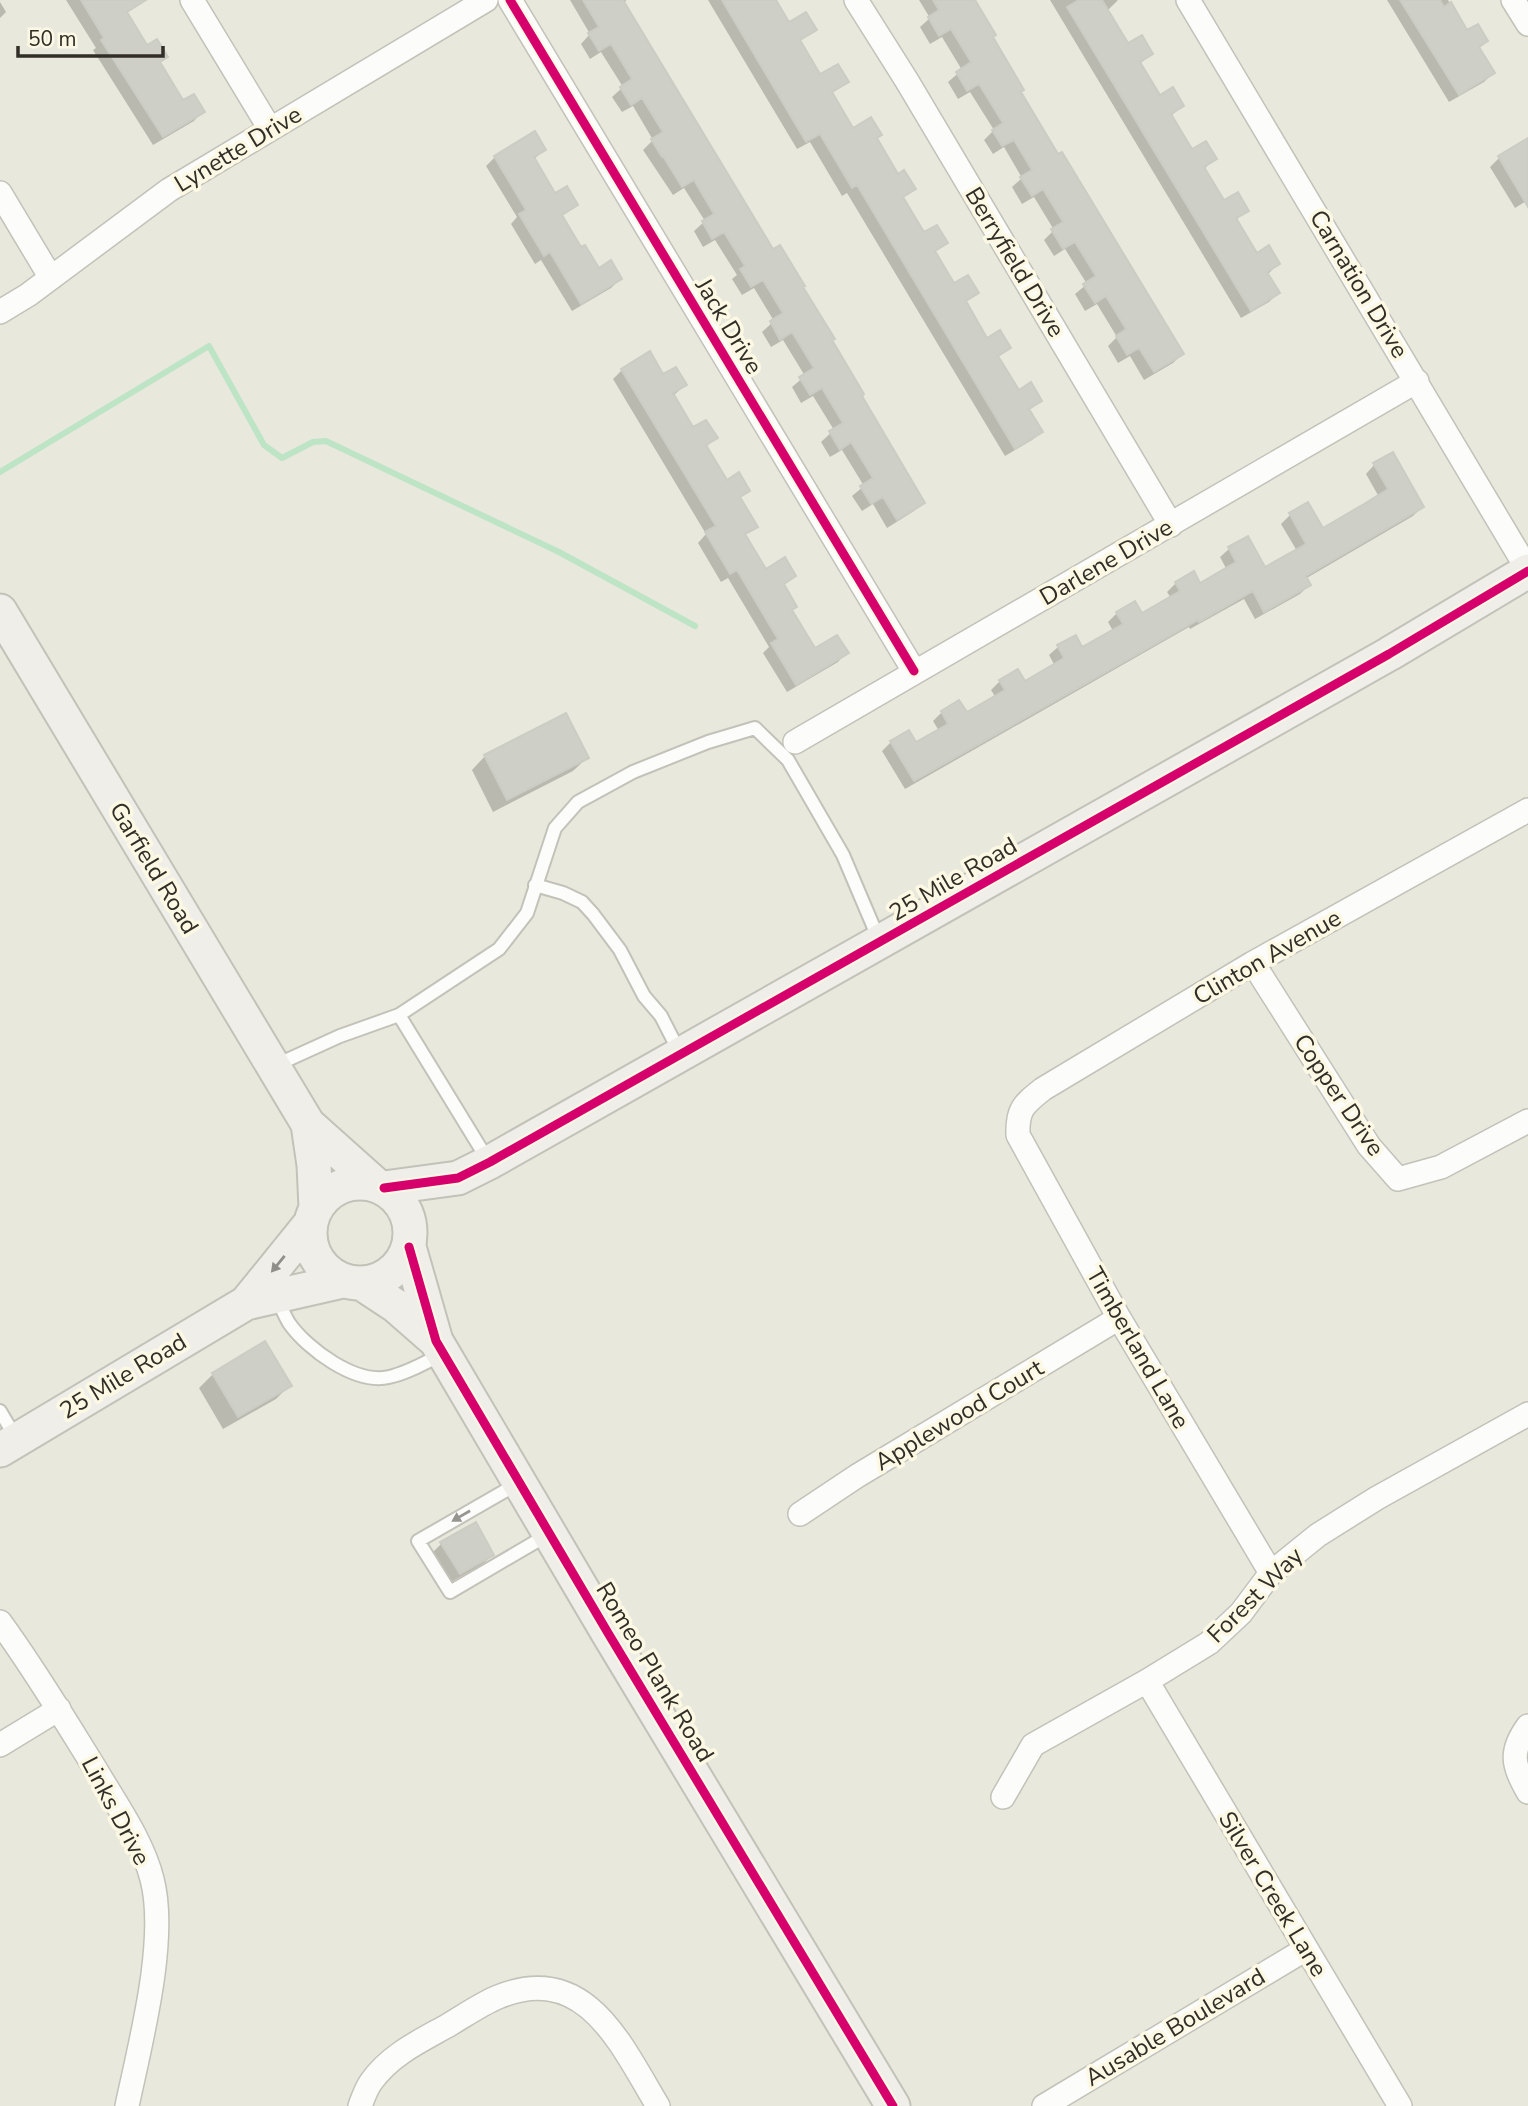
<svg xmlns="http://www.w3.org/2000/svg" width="1528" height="2106" font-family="'Nunito Sans',sans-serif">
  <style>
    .shadow { fill: #0003 }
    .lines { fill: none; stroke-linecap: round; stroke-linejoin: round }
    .stream { stroke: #bce4c5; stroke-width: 6 }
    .building { fill: #cecfc6; stroke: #cbccc4; stroke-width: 2 }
    .lane-casing { stroke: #c2c2b9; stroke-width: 16 }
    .street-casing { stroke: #c2c2b9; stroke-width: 26 }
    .secondary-casing { stroke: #c2c2b9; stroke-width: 37 }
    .lane { stroke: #fcfcfa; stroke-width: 12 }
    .street { stroke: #fcfcfa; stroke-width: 23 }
    .secondary { stroke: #f0eee9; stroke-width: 33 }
    .cycleway-casing { stroke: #fcf8e4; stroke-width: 13 }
    .cycleway { stroke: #d6006c; stroke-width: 9 }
    .oneway { fill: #908e88 }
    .oneway2 { fill: #969590 }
    .labels { text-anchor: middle; stroke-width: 7; stroke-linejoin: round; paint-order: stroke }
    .street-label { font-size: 24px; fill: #302e26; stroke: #fcf8e4 }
  </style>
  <rect width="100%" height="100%" fill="#e9e8dd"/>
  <path class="shadow" d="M 66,0 L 136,0 L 138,3 L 126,14 L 146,48 L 166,57 L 159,64 L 183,103 L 202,112 L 194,121 L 153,145 L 93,50 L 96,48 Z
    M 570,0 L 626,0 L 624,5 L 773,252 L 802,287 L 860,396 L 923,503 L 914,511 L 887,528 L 873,504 L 862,511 L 852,496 L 864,486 L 842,450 L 830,457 L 821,442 L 834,430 L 813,396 L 801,403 L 792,387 L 805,376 L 783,340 L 771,347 L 762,332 L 774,321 L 754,288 L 742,295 L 732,279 L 737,275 L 715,240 L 703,247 L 694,231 L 705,221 L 684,188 L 673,195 L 643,150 L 653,140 L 633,106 L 622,112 L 612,97 L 623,87 L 601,52 L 590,59 L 581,44 L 590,34 Z
    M 708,0 L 774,0 L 788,24 L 815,29 L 799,42 L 820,77 L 846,82 L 831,94 L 852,130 L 880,135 L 876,140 L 897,177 L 913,189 L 902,199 L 923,235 L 945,243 L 934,253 L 954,286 L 976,293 L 965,303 L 987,340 L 1009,348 L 997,358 L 1018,392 L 1040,401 L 1028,411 L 1041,432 L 1032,440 L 1005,456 L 847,193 L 842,196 L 810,142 L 797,149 Z
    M 919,0 L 973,0 L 1019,93 L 1182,354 L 1173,363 L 1144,380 L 1130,356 L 1118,363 L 1108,346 L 1117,337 L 1097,304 L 1085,311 L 1075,294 L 1087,284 L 1065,249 L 1054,256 L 1044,240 L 1054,230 L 1034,197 L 1022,204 L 1012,187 L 1022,178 L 1004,147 L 993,154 L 984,140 L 994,130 L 970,92 L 958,99 L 948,82 L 962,70 L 942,37 L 930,44 L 920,27 L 930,18 Z
    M 1050,0 L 1118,0 L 1107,11 L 1127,46 L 1151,53 L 1140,64 L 1159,97 L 1182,106 L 1171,116 L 1192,151 L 1215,159 L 1203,170 L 1223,202 L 1247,210 L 1235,221 L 1256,255 L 1278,264 L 1267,275 L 1278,293 L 1269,302 L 1241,318 Z
    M 1387,0 L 1448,0 L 1467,32 L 1486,41 L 1479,48 L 1493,73 L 1484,82 L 1449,102 Z
    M 0,2 L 6,12 L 0,18 Z
    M 1528,140 L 1528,200 L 1515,208 L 1490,167 L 1499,158 Z
    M 544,150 L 533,160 L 554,195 L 576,204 L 561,217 L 581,250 L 598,270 L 620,279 L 611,288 L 572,311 L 541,260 L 535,264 L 511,224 L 517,217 L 486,166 L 495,157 Z
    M 622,370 L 663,376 L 685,385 L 673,396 L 693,430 L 715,438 L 705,448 L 726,482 L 748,490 L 739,499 L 755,526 L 744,536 L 765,571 L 794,576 L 783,586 L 791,611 L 815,651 L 846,653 L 838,662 L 787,692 L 763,653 L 769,647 L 728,578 L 721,582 L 698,543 L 706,534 L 613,379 Z
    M 1374,465 L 1422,507 L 1413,516 L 1305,579 L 1309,585 L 1300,594 L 1255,619 L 1244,599 L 1190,629 L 1189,627 L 905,789 L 882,751 L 891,742 L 915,744 L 939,731 L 933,721 L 942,712 L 966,715 L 996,698 L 991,690 L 1000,681 L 1024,683 L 1055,666 L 1049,655 L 1058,647 L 1075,637 L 1082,649 L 1113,631 L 1108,622 L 1117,613 L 1141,616 L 1171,598 L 1167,592 L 1176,583 L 1200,585 L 1227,570 L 1220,557 L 1229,549 L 1264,569 L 1297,551 L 1281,524 L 1290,515 L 1307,505 L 1322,530 L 1379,497 L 1366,474 Z
    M 485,756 L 587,758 L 573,771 L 493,812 L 472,770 Z
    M 213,1374 L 290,1385 L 276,1399 L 223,1429 L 199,1388 Z
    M 442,1543 L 492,1555 L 483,1564 L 451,1582 L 433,1552 Z"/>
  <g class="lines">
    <path class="stream" d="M 0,472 L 209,346 L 264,445 L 282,458 L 313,442 L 326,441 L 559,552 L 695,626"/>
  </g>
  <path class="building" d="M 81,0 L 146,0 L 127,12 L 147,45 L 157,39 L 168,57 L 160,62 L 183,100 L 194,94 L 205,112 L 163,137 L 101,40 L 104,38 Z
    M 583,0 L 623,0 L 773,249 L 780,245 L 805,286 L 803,287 L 835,339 L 832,340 L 864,394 L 862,396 L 925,503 L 897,520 L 883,497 L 871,504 L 860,486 L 873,478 L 851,442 L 840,450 L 829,431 L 843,423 L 822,388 L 810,395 L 799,377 L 814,368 L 792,332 L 780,340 L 770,321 L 783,313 L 763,280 L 751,287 L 740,269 L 745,266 L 724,232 L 712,239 L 702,221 L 714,214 L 694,180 L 682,187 L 663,156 L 662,157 L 651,139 L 663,132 L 642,98 L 631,105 L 620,87 L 632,79 L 611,44 L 599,51 L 588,33 L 599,27 Z
    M 722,0 L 776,0 L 789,22 L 806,12 L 817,30 L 800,40 L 820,74 L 838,64 L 849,82 L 832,92 L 853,128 L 871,117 L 882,135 L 877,138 L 898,174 L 904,170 L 916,189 L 903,197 L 924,232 L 937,225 L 948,243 L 935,251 L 954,283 L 968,275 L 979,293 L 966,301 L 987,338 L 1000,330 L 1011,348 L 998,356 L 1019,390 L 1031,382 L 1042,401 L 1029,409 L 1043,432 L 1015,449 L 857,185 L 852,188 L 820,134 L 806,142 Z
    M 933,0 L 975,0 L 996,35 L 993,37 L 1024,90 L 1021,92 L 1058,154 L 1062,152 L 1184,354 L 1154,372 L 1139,348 L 1127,355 L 1116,336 L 1126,329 L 1106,296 L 1095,303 L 1083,284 L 1096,276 L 1075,242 L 1063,249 L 1051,229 L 1063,222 L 1043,189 L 1032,196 L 1020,177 L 1032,170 L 1014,140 L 1002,146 L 992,130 L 1003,123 L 979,84 L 967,91 L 956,72 L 971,62 L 951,29 L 939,36 L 928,17 L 939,10 Z
    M 1079,0 L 1102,0 L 1128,43 L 1142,35 L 1153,54 L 1140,62 L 1160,95 L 1173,87 L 1184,106 L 1171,114 L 1192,149 L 1206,141 L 1217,159 L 1204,167 L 1224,200 L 1238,192 L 1249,211 L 1236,218 L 1257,253 L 1269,245 L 1280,264 L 1267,272 L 1280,293 L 1251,311 L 1067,7 Z
    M 1400,0 L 1440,0 L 1444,7 L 1451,2 L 1467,30 L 1478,24 L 1488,41 L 1479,47 L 1495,73 L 1459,95 Z
    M 535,131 L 546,150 L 534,157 L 555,193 L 567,186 L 578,205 L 562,215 L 581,247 L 585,245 L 599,268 L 611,260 L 622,279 L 581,304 L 550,252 L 544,256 L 519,214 L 526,210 L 494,156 Z
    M 1528,138 L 1528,207 L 1498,156 Z
    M 650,351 L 663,374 L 676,367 L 687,385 L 673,393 L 693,427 L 706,420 L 718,438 L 706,445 L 727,480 L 739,472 L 750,491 L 740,497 L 758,527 L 745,534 L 766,569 L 785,557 L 796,576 L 784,584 L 797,607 L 792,610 L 815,648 L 837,635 L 849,653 L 796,685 L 771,643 L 778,639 L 737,570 L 730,574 L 705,532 L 716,526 L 621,369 Z
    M 1393,452 L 1424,507 L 1306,576 L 1311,585 L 1264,612 L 1253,591 L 1199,622 L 1198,620 L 914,781 L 890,741 L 909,730 L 916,742 L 948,724 L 941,711 L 959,700 L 967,712 L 1005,690 L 999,680 L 1018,669 L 1025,681 L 1064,658 L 1057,645 L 1076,635 L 1082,647 L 1123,624 L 1116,612 L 1135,601 L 1142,613 L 1180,591 L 1175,582 L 1194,571 L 1200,583 L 1236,562 L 1228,547 L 1248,536 L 1265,567 L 1306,544 L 1289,513 L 1308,502 L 1323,528 L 1364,504 L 1388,489 L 1373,463 Z
    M 566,713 L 589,758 L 507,800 L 484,755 Z
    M 265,1341 L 292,1386 L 238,1417 L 212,1373 Z
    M 476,1522 L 494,1555 L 460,1574 L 440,1542 Z"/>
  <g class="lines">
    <defs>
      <path id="lane" d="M 535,885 L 563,893 L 582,902 L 593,914 L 620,950 L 644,996 L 661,1016 L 681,1055
        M 399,1015 L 489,1162
        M 274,1066 L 340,1036 L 399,1015 L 499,949 L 527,913 L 555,828 L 578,802 L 633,772 L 708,742 L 755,728 L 788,760 L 843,855 L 880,942
        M 277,1299 C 281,1306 284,1315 289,1323 C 307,1349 356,1385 389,1377 C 408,1373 426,1362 444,1353
        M 0,1411 L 16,1438
        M 517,1484 L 418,1541 L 450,1592 L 549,1534"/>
      <path id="street" d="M 192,0 L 270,129
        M 510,0 L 914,671
        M 856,0 L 907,81 L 1171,525
        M 1188,0 L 1528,570
        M 1513,0 L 1528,24
        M 0,193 L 51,278
        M 0,312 L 28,295 L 169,190 L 486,0
        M 795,742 L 1417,381
        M 1253,963 L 1369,1146 L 1398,1179 L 1441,1167 L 1528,1121
        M 800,1514 L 857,1476 L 1119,1318
        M 1271,1573 L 1119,1318 L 1018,1135 C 1017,1109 1024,1104 1043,1089 L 1253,963 L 1528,810
        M 0,1622 C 35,1670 65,1720 96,1770 C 116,1804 142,1840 152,1879 C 168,1940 140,2044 127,2106
        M 1147,1681 L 1400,2106
        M 1528,1726 C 1509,1752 1513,1765 1528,1792
        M 0,1745 L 59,1709
        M 1003,1797 L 1033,1745 L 1147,1681 L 1209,1643 L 1241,1613 L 1271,1573 L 1318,1535 L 1377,1498 L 1528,1414
        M 360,2106 C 363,2098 366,2089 371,2082 C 390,2055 420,2041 447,2026 C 464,2016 481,2004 498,1997 C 586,1961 621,2045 658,2106
        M 1044,2106 L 1306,1949"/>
      <path id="secondary" d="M 0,611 L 308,1124 L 374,1183
        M 308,1124 L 314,1165 L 316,1208
        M310 1233a50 50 0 1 1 100 0a50 50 0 1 1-100 0Z
        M 384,1188 L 458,1178 L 490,1162 L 1389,654 L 1528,571
        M 409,1247 L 436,1341 L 608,1633 L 893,2106
        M 361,1283 L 396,1306 L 436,1341
        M 246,1303 L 343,1281
        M 0,1450 L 246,1303 L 310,1224"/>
    </defs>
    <use href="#lane" class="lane-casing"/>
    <use href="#street" class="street-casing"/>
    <use href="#secondary" class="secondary-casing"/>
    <use href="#lane" class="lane"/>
    <use href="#street" class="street"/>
    <use href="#secondary" class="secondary"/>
    <defs>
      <path id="cycleway" d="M 510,0 L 914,671
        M 384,1188 L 458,1178 L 490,1162 L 1389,654 L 1528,571
        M 409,1247 L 436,1341 L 608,1633 L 893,2106"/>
    </defs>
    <use href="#cycleway" class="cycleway-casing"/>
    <use href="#cycleway" class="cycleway"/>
  </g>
  <defs><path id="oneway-solid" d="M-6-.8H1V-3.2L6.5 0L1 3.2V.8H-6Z" transform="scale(1.75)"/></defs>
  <use class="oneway" href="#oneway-solid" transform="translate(278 1264) rotate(129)"/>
  <use class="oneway2" href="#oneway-solid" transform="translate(461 1516) rotate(150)"/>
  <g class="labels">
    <g class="street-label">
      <text transform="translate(238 149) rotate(-31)" y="8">Lynette Drive</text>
      <text transform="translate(1015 262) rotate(59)" y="8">Berryfield Drive</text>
      <text transform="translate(1359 284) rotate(59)" y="8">Carnation Drive</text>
      <text transform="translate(729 326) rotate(59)" y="8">Jack Drive</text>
      <text transform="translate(1106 562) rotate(-30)" y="8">Darlene Drive</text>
      <text transform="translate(154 868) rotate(59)" y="8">Garfield Road</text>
      <text transform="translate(953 879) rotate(-30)" y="8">25 Mile Road</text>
      <text transform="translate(1267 957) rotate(-30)" y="8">Clinton Avenue</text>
      <text transform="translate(1339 1095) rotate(56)" y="8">Copper Drive</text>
      <text transform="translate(1138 1348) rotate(60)" y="8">Timberland Lane</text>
      <text transform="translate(123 1376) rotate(-31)" y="8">25 Mile Road</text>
      <text transform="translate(959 1415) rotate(-31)" y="8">Applewood Court</text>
      <text transform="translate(1255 1595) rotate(-45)" y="8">Forest Way</text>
      <text transform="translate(655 1672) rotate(59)" y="8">Romeo Plank Road</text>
      <text transform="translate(116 1811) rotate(62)" y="8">Links Drive</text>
      <text transform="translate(1273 1894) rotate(59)" y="8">Silver Creek Lane</text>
      <text transform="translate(1175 2027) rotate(-31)" y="8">Ausable Boulevard</text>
    </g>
  </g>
  <path d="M18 46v10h145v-10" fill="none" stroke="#302e26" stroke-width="3.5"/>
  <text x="28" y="46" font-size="21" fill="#302e26" stroke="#fcf8e4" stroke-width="5" paint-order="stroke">50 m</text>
</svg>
